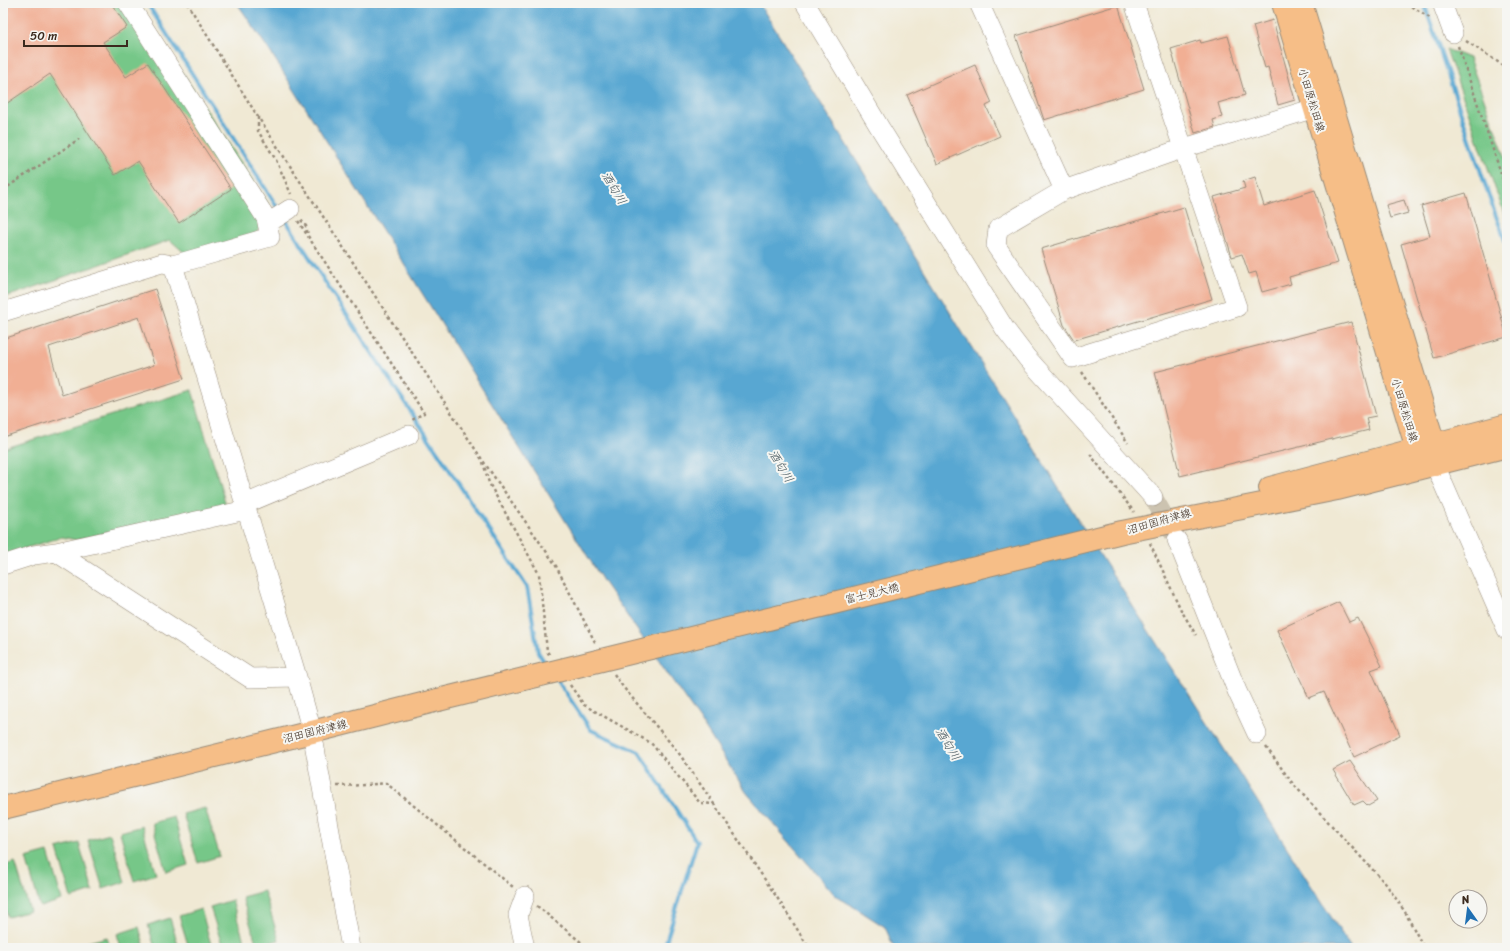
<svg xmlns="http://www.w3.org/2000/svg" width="1510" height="951" font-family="Sriracha,'Klee One',sans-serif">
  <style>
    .green { fill: #76c788; stroke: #587853 }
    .water { fill: #58a7d2; stroke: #4a6878 }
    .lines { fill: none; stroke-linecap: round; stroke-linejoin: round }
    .stream { stroke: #58a7d2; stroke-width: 4 }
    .building { fill: #f1af94; fill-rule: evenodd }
    .minor-tunnel { stroke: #ccc3b0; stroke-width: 19; stroke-dasharray: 19 10; stroke-linecap: butt }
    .minor-casing { stroke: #968a79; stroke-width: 20 }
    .major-casing { stroke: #968a79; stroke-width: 24 }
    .path { stroke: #968a79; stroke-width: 2.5; stroke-dasharray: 3 3; stroke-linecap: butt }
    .minor { stroke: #fff; stroke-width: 19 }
    .major { stroke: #f6be87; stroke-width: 22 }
    .major-bridge-casing { stroke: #968a79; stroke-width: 24; stroke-linecap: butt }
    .major-bridge { stroke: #f6be87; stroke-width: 22 }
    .labels { text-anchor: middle; stroke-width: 4; stroke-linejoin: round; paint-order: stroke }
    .street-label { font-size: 11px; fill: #3b2a1e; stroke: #f6f6f2 }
    .water-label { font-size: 12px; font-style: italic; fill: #45565d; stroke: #f6f6f2 }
  </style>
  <rect width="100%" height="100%" fill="#f6f6f2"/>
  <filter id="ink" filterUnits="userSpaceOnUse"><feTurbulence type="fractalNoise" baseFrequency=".025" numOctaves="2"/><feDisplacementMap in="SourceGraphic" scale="8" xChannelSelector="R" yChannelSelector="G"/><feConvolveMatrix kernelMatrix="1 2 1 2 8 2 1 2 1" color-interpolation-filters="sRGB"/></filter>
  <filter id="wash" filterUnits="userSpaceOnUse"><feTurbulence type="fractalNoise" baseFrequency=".012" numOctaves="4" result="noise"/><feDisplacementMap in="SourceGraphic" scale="16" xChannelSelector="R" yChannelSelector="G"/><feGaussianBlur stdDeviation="0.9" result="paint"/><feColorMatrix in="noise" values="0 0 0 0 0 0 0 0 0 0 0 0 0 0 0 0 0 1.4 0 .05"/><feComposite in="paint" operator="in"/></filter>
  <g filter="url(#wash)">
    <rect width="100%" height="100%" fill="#f0e9d4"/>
    <path class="green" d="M 3,3 L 137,3 L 274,213 L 253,236 L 187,255 L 170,240 L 15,294 L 3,297 Z
      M 1446,49 L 1469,58 L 1507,161 L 1507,222 Z
      M 192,390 L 226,505 L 76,540 L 62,537 L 3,555 L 3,449 Z
      M 205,808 L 220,856 L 198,863 L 183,814 Z
      M 174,817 L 188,865 L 166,872 L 152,823 Z
      M 142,826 L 156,874 L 134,881 L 120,832 Z
      M 110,834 L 125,882 L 103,889 L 88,840 Z
      M 79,843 L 93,891 L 71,898 L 57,849 Z
      M 48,852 L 62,900 L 40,907 L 26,858 Z
      M 15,862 L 30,911 L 8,917 L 3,901 L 3,866 Z
      M 264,891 L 279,940 L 257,946 L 242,897 Z
      M 232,900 L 246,948 L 223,948 L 210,907 Z
      M 201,909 L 212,948 L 189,948 L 179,916 Z
      M 170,918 L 179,948 L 155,948 L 148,925 Z
      M 139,927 L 145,948 L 121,948 L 117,934 Z
      M 107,937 L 110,948 L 86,948 L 85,943 Z"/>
    <path class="water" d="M 237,3 L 759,3 L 1090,539 L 1351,948 L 894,948 L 885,927 L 835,895 L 746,792 L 700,720 L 605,584 L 273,56 Z"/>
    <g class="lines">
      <path class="stream" d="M 147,3 L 279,210
        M 1424,3 L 1493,208 L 1507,245
        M 285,219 L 329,288 L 527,587 L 538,652 L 547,666
        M 556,678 L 591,730 L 639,752 L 697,842 L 664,948"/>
    </g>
    <g id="blocks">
      <path class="building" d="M 3,3 L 111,3 L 127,27 L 103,42 L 126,77 L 148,63 L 231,189 L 179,223 L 138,161 L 115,175 L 50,74 L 3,106 Z
        M 1118,5 L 1144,89 L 1044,120 L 1016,36 Z
        M 1273,20 L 1295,100 L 1278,105 L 1268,67 L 1265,68 L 1253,26 Z
        M 1228,36 L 1245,95 L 1218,103 L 1222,117 L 1213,120 L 1215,127 L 1195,133 L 1171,49 L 1200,40 L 1201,43 Z
        M 975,65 L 992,103 L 986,106 L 1000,136 L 937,164 L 907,95 Z
        M 1255,177 L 1264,206 L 1315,190 L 1338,263 L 1289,277 L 1291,284 L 1262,292 L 1256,272 L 1249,274 L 1242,254 L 1232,257 L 1214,197 L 1245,188 L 1243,181 Z
        M 1466,193 L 1507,337 L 1434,358 L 1401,244 L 1430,236 L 1421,206 Z
        M 1404,200 L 1408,213 L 1390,218 L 1386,205 Z
        M 1184,207 L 1212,299 L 1074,340 L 1064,325 L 1041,249 Z
        M 155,289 L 184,379 L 3,437 L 3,339 ZM 139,317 L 154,365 L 62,395 L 49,347 Z
        M 1351,322 L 1376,416 L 1366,418 L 1369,430 L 1180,476 L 1155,372 Z
        M 1339,602 L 1349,622 L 1358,618 L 1382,666 L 1371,670 L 1400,735 L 1354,757 L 1324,692 L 1309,698 L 1277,630 Z
        M 1350,761 L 1377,801 L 1368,806 L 1363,801 L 1354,805 L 1333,770 Z"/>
    </g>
  </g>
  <g filter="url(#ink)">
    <use href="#blocks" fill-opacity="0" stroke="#968a79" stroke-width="1"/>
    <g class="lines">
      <path class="minor-tunnel" d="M 1153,497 L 1174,534"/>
      <defs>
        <path id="minor" d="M 128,3 L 266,218 L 270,237 L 173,265
          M 805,3 L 880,128 L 1005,329 L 1027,358 L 1153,497
          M 979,3 L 1064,190
          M 1134,3 L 1237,307 L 1073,358 L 996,246 L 998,229 L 1064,190 L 1184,148 L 1328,104
          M 1442,3 L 1453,33
          M 276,218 L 290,209
          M 3,312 L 162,263 L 173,265 L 297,677 L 312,732 L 351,948
          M 1435,465 L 1507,630
          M 245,504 L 409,435
          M 1177,540 L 1237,691 L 1257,734
          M 56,552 L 246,510
          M 3,565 L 34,555 L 56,552 L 250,678 L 297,677
          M 525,948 L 518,915 L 525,896"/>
        <path id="major" d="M 1283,3 L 1417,449 L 1435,465
          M 1301,3 L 1434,444 L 1435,465
          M 1270,488 L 1507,425
          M 565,669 L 1122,532 L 1337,489 L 1507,446
          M 3,808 L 312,732 L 438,700"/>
      </defs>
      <use href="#minor" class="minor-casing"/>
      <use href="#major" class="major-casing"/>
      <path class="path" d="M 187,3 L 258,117 L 481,458 L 555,564 L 596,644
        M 1407,3 L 1430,18
        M 1466,41 L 1507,68
        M 1458,46 L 1507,191
        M 258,117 L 258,131 L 276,160 L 291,194
        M 3,190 L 79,139
        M 301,220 L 306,226 L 308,235
        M 298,221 L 424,413 L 412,420
        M 1082,372 L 1128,443
        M 1090,454 L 1134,512
        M 483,462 L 489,483 L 539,574 L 547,651 L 550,656
        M 1150,543 L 1181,610 L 1196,635
        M 614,674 L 623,687 L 678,752 L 714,804
        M 570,685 L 584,705 L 651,743 L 700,803 L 714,804 L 780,902 L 809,948
        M 1266,747 L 1293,784 L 1386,884 L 1405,912 L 1424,948
        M 337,786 L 366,785 L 386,783 L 513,887
        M 537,906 L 588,948"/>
      <use href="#minor" class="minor"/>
      <use href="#major" class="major"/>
      <defs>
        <path id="major-bridge" d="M 438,700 L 565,669"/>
      </defs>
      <use href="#major-bridge" class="major-bridge-casing"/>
      <use href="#major-bridge" class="major-bridge"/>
    </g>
  </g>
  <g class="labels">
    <g class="street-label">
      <text transform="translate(1312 100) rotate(73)" y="4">小田原松田線</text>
      <text transform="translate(1405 410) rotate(73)" y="4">小田原松田線</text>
      <text transform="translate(1159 521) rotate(-16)" y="4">沼田国府津線</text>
      <text transform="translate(872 593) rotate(-14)" y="4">富士見大橋</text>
      <text transform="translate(315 731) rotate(-14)" y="4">沼田国府津線</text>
    </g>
    <g class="water-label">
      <text transform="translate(614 188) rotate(59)" y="4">酒匂川</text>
      <text transform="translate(781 466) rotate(59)" y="4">酒匂川</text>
      <text transform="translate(948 744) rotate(59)" y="4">酒匂川</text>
    </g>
  </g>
  <rect width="1510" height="951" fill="none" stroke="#f6f6f2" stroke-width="16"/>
  <g transform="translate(1468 909) rotate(346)"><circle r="19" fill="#f6f6f2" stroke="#aba49d"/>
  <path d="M0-3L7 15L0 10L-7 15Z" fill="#1f6fb2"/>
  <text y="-6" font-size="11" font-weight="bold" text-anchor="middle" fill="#3b2a1e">N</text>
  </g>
  <path d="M24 40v6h103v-6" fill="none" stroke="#3b2a1e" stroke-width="2"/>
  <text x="30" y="40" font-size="12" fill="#3b2a1e" stroke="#f6f6f2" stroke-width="3" paint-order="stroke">50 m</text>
</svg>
